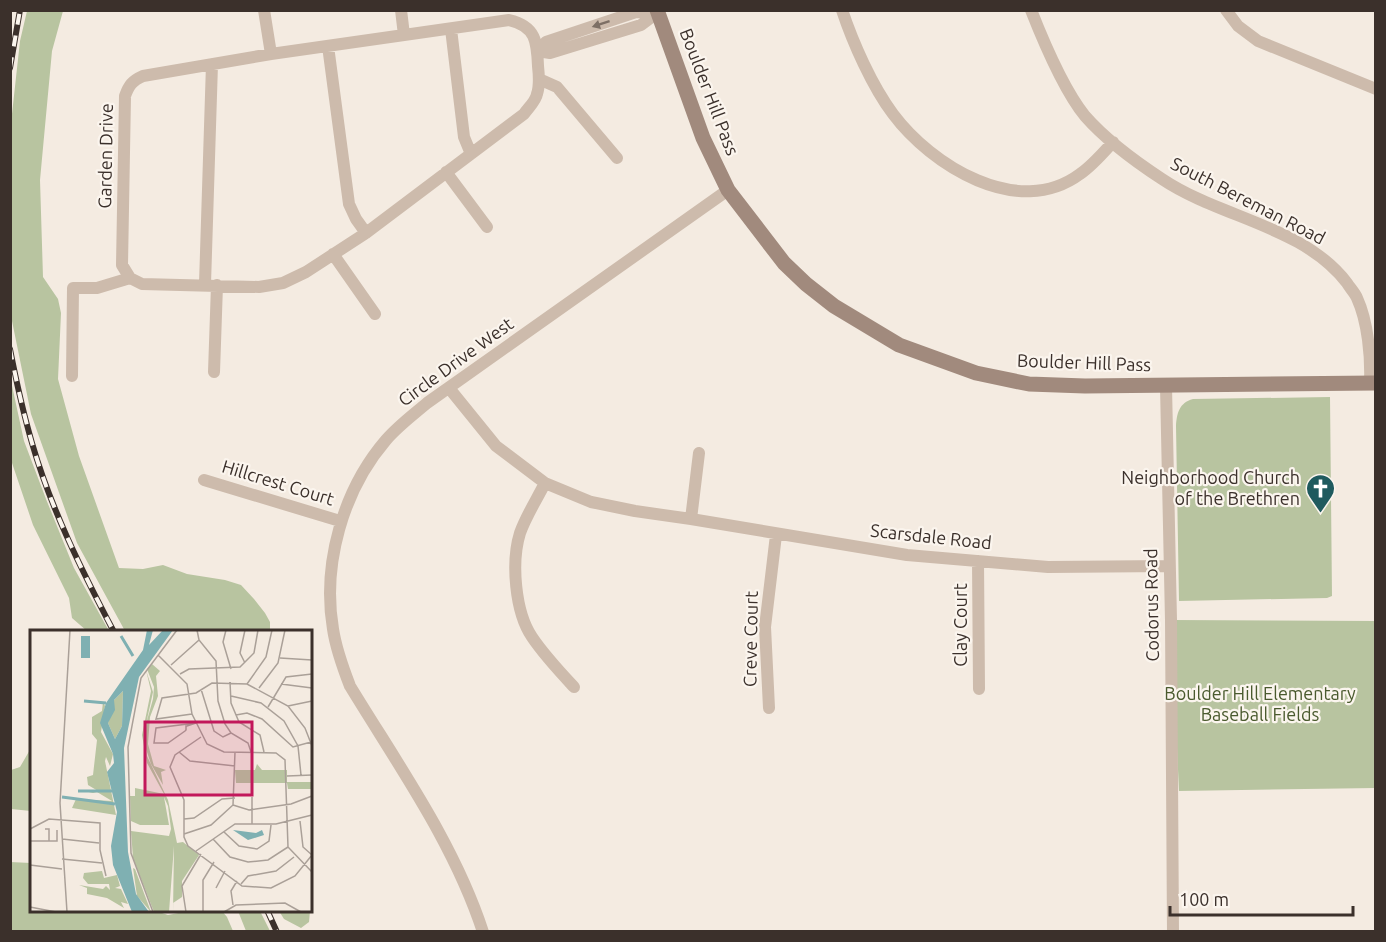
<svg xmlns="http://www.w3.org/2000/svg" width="1386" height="942" font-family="Ubuntu,sans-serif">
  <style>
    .green { fill: #b8c4a0 }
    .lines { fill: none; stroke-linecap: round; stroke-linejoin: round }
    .street { stroke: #cdbbac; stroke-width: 12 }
    .secondary { stroke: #a18a7d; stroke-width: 15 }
    .rail-casing { stroke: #3b302b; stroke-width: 6 }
    .rail { stroke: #fbf5ee; stroke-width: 4; stroke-dasharray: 11; stroke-linecap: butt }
    .oneway { fill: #7d6f65 }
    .labels { text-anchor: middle; stroke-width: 4.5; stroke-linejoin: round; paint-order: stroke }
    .street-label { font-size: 18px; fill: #3b302b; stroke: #fbf5ee }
    .poi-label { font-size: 18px; fill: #3b302b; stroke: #fbf5ee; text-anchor: end }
    .park-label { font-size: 18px; fill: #4a5a2e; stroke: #fbf5ee }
    .inset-river { fill: none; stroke: #7fb0b2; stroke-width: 3 }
    .inset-road { fill: none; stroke: #aaa098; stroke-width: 1.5 }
    .view { fill: #c2185b; fill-opacity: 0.15; stroke: #c2185b; stroke-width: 3 }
    .inset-edge { fill: none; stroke: #3b302b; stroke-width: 3 }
  </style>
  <rect width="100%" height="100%" fill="#f4ebe1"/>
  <path class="green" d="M 27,11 L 63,11 L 52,51 L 40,180 L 43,277 L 58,299 L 61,313 L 58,379 L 79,456 L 119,568 L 143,569 L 163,565 L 187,574 L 225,580 L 241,585 L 254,599 L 265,613 L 270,622 L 270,631 L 125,631 L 77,543 L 31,414 L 12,321 L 10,132 L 20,41 Z
    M 11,381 L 24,441 L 46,499 L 74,568 L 109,631 L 87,631 L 72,618 L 69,598 L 33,525 L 11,460 Z
    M 1330,397 L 1332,596 L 1327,598 L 1179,601 L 1176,426 C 1177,413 1179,403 1193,399 Z
    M 1171,620 L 1375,621 L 1375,788 L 1179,791 Z
    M 31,748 L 31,811 L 11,809 L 11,770 L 20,767 Z
    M 10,862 L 31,863 L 32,910 L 153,910 L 168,915 L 189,911 L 222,911 L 227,917 L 233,931 L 11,931 Z
    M 238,911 L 260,911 L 270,931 L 246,931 Z
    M 279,911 L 310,911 L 309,922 L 301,928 L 284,919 Z"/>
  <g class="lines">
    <path class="street" d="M 264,10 L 271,54
      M 401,10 L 404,35
      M 842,10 C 853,43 872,86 893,114 C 931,165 1018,220 1080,174 C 1092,166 1103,153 1113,142
      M 1031,10 C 1044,43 1063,89 1085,116 C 1106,140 1136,162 1162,179 C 1220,218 1304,226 1347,283 C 1350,288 1355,293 1357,298 C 1368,322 1371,357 1370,383
      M 1226,10 L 1238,26 L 1258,41 L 1376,89
      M 509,20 C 536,26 537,42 538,66 C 539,75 540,85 537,94 C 536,101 528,108 524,114 L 366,233 L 306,272 L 283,283 L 259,287 L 142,284 L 130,278 L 122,265 L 125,96 C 129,85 132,81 143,76 L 271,54 Z
      M 451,29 L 464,137 L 471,154
      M 328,46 L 349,204 L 356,219 L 366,233
      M 538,51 L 546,42 L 636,12 L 657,13
      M 538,51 L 550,53 L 641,25 L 657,13
      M 539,79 L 557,87 L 617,158
      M 446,172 L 487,227
      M 333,254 L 375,314
      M 205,284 L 212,64
      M 214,372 L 217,285
      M 72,376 L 73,288 L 97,288 L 130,278
      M 1166,386 L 1171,620 L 1173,932
      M 449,388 L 496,446 L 545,483 L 591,502 L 635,511 L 691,519 L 907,555 L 1048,567 L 1169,566
      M 204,480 L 340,521
      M 545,483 C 537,499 526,516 520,533 C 511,562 515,612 532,637 C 544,655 560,672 574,687
      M 691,519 L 699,453
      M 978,561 L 979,689
      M 769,708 L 765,627 L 776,535
      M 483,932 C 454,843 398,765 350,686 C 343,668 336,649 333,629 C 322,564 343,490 386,440 C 398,426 413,415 427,403 L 728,190"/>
    <path class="secondary" d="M 657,10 L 703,138 L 728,190 L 784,263 L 806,284 L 834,306 L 899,345 L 976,373 L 1029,384 L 1085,386 L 1376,383"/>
    <defs>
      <path id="rail" d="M 10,68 L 20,10
        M 10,349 C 16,380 23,412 32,443 C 51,509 82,571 114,632
        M 267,910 L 277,932"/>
    </defs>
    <use href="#rail" class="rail-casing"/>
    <use href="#rail" class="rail"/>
  </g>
  <defs><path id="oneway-solid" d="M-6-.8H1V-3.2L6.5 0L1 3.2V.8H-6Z" transform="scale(1.5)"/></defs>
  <use class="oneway" href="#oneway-solid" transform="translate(601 24) rotate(162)"/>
  <defs>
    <symbol id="church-pin" viewBox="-11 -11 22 30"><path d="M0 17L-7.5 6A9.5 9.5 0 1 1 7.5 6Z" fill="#1f5a5e" stroke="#fbf5ee"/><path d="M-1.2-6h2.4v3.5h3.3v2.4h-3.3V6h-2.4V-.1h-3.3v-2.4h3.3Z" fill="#fff"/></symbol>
  </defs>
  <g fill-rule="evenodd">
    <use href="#church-pin" x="1304" y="472" width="33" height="45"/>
  </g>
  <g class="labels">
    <g class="street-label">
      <text transform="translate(709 92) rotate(69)" y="6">Boulder Hill Pass</text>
      <text transform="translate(106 156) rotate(-89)" y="6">Garden Drive</text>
      <text transform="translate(1248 201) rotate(27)" y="6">South Bereman Road</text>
      <text transform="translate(456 362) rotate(-36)" y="6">Circle Drive West</text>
      <text transform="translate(1084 363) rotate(2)" y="6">Boulder Hill Pass</text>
      <text transform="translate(278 483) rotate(17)" y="6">Hillcrest Court</text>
      <text transform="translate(931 537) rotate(6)" y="6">Scarsdale Road</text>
      <text transform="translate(1152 605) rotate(-91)" y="6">Codorus Road</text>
      <text transform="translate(961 625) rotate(-90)" y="6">Clay Court</text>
      <text transform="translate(751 639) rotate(-89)" y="6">Creve Court</text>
    </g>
    <g class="poi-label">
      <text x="1300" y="484">Neighborhood Church<tspan x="1300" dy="21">of the Brethren</tspan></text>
    </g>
    <g class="park-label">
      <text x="1260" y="700">Boulder Hill Elementary<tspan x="1260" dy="21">Baseball Fields</tspan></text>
    </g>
  </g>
  <g transform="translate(30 630)">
    <rect width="282" height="282" fill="#f4ebe1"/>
    <path d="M 122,34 L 130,41 L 126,46 L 128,66 L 120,87 L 118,114 L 124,136 L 136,140 L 131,142 L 133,155 L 121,134 L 116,119 L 117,126 L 138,170 L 147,213 L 153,212 L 169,225 L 152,251 L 152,267 L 143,273 L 143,282 L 144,216 L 139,282 L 124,282 L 103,228 L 101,201 L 139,206 L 141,199 L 138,176 L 134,167 L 139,195 L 110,195 L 101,191 L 100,166 L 105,166 L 105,158 L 134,164 L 117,133 L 112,105 L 121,61 L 116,40 L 123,62 L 116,94 L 123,69 L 124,57 L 117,39 ZM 93,61 L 92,96 L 85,109 L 78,93 L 84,70 ZM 73,72 L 75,76 L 71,102 L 83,124 L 80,136 L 76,127 L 75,131 L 86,185 L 42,178 L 46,169 L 82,171 L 67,162 L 63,163 L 54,161 L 68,161 L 58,155 L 57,147 L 63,145 L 67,110 L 62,104 L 62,87 L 72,81 ZM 227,134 L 232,140 L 257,140 L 257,152 L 282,152 L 282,159 L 258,159 L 257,153 L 206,153 L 205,140 L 225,140 ZM 103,238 L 105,239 L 121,282 L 107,266 ZM 72,241 L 74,248 L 87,245 L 90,256 L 85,258 L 91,259 L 98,274 L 91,272 L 94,278 L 77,268 L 57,264 L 57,258 L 49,255 L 73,259 L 76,256 L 80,260 L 79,254 L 58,254 L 53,248 L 54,243 Z" fill="#b8c4a0"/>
    <path d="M 117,0 L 123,0 L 119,15 L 133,0 L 143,0 L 109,47 L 94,118 L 98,222 L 106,264 L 119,282 L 102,282 L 83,235 L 81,216 L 87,182 L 77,142 L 84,133 L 83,124 L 70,93 L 76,73 L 113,20 ZM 93,61 L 92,96 L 85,109 L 78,93 L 85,80 L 84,70 ZM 51,6 L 60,6 L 60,28 L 51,28 ZM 203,200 L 226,203 L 232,200 L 234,205 L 218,210 Z" fill="#7fb0b2" fill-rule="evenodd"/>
    <path class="inset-river" d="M 91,6 L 103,26M 54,71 L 76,73M 48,161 L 82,161M 32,167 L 85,174"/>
    <path class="inset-road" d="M 167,0 L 169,10 L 186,31 L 188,71 L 195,94 L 201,103 L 218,113 L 221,122M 196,0 L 193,12 L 201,39M 128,25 L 157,54 L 162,84 L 177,114 L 194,122 L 246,123 L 255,130 L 258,217 L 282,242M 250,28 L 282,30M 215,33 L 210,23 L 215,0M 141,35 L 169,10M 150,44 L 159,39 L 210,37 L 224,23 L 228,0M 200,52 L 201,73 L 209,92 L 230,105 L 234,122M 217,54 L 236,27 L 242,0M 251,54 L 282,58M 229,58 L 248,33 L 255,0M 171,59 L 184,101 L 193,107 L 201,103M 201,66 L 231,73 L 254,91 L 268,116 L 271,145M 258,76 L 282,71M 238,77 L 256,47 L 282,44M 162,84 L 126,89 L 132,68 L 166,63 L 182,53 L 217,54 L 258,76 L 275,98 L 282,116M 206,85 L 217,83 L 232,89 L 263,117 L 281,112M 166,93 L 157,96 L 156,96 L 156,100 L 155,101 L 138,113 L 124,113 L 126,98 L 166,93M 171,107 L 145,125 L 140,137 L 154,170 L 154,207 L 158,216 L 212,256 L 241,258 L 265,246 L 282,225 L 273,217 L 270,191M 149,122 L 160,131 L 205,136M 257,146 L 282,145M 222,167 L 222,194M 203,175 L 219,180 L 261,174 L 282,166M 154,189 L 164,188 L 192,169 L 205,168M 0,199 L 19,189 L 70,193 L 70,220 L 76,246M 194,202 L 209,216 L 227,219 L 239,211 L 241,195M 154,204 L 181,195 L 203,175 L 205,122M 32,209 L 69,213M 183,209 L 200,227 L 218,232 L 238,230 L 258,217M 0,211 L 19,211 L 19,199 L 15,199M 19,211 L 27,211 L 27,200M 166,221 L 205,194 L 246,194 L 282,185M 32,229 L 72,233M 0,235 L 32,239M 211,254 L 218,246 L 246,241 L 264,227M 186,258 L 195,241M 203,275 L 201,261 L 207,251M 0,277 L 26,282M 37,282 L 30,173 L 40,0M 123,282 L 101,223 L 98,117 L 111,48 L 147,0M 156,282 L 152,256 L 171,224M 173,282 L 173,250 L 184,232M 194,282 L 206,275 L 255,273 L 271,282"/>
    <path class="view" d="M 115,92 L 222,92 L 222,165 L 115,165 Z"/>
    <rect width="282" height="282" class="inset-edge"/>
  </g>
  <rect width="1386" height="942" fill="none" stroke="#3b302b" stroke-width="24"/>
  <path d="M1170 906v9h183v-9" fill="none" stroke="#3b302b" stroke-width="3"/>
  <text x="1179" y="906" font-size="18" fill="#3b302b" stroke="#fbf5ee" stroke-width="4.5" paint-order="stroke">100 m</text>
</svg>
